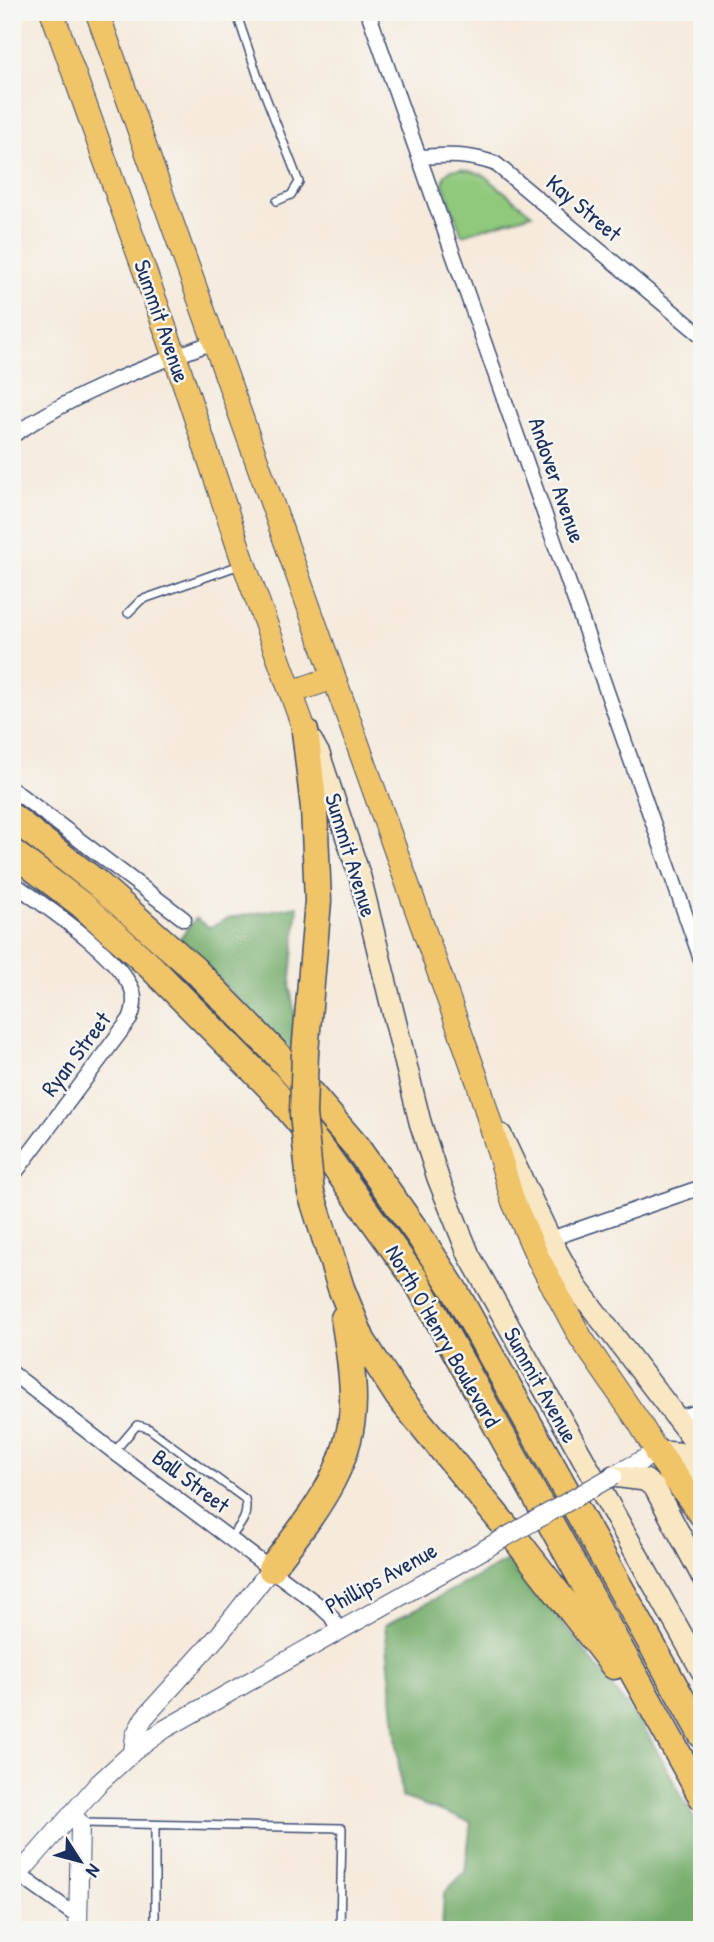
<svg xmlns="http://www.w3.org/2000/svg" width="714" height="1942" font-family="'Patrick Hand',sans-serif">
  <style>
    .green { fill: #90c87b; stroke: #567c6c; stroke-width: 2 }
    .forest { fill: #74ac6b; stroke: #486e64; stroke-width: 2 }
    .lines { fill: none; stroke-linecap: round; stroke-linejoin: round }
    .service-casing { stroke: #3c4b71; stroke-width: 10 }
    .minor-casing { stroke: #3c4b71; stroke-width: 17 }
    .tertiary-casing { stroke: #3c4b71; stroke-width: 20 }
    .secondary-casing { stroke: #3c4b71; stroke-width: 24 }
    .primary-casing { stroke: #3c4b71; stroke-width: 25 }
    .motorway-casing { stroke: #3c4b71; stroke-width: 29 }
    .service { stroke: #fff; stroke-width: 7 }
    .minor { stroke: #fff; stroke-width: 14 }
    .tertiary { stroke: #fff; stroke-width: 18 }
    .secondary { stroke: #f9e7c3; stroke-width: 21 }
    .primary { stroke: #f0c469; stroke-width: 23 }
    .motorway { stroke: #f0c469; stroke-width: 26 }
    .tertiary-bridge-casing { stroke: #3c4b71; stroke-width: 20; stroke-linecap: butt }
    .motorway-bridge-casing { stroke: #3c4b71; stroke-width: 29; stroke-linecap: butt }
    .tertiary-bridge { stroke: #fff; stroke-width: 18 }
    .motorway-bridge { stroke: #f0c469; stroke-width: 26 }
    .labels { text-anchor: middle; stroke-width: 5; stroke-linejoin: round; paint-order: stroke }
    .street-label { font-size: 23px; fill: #1b2f5e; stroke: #f6f6f2 }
  </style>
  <rect width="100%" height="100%" fill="#f6f6f2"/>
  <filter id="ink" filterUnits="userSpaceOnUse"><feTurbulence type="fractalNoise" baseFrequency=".0143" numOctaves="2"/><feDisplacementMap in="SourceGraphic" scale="14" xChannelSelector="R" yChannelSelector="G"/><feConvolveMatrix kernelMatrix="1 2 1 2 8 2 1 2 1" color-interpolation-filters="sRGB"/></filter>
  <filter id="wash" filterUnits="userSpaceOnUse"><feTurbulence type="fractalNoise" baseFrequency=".00686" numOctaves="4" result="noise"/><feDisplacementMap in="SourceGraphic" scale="28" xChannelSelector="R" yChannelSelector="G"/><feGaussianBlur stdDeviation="1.57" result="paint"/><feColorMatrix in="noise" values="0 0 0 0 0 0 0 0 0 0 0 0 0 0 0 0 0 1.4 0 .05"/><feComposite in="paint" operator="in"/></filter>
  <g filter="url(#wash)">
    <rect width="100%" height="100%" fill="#f5eadc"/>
    <path class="green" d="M 461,169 L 482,174 L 532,214 L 462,235 L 443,183 L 445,175 L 450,170 Z"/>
    <path class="forest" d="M 298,906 L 290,988 L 296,1019 L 292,1054 L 179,939 L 196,918 L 210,928 L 228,918 Z
      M 513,1558 L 646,1731 L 702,1833 L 702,1930 L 442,1930 L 444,1893 L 465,1872 L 471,1822 L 402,1797 L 385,1625 Z"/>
  </g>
  <g filter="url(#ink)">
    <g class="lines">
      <defs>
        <path id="service" d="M 236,12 L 258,77 L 299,182 L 291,195 L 277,201
          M 128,613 L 141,600 L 240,565
          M 114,1452 L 137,1425 L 148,1428 L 245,1499 C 249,1517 241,1524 230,1538
          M 81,1823 L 342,1828 L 340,1930
          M 155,1825 L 155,1930"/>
        <path id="minor" d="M 368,12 L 702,962
          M 420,157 C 449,155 469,154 496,164 L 702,336
          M 12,436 C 76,392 142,368 214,342
          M 12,789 L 184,919
          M 12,882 C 47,908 111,949 131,987 C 136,997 134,1009 130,1019 L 12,1177
          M 550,1239 L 702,1187
          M 12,1373 L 114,1452 L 320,1606 L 331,1616 L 339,1630
          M 677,1418 L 702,1411
          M 12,1870 L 78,1917"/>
        <path id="tertiary" d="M 613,1476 L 657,1452
          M 133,1752 L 135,1735 L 144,1718 L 218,1636 L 271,1569
          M 71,1814 L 80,1823 L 78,1930
          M 12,1882 L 98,1784 L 133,1752 L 165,1729 L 476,1554"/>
        <path id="secondary" d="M 308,735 L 319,754 L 360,877 L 420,1122 L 438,1178 L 469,1255 L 702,1671
          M 501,1135 L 550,1239 L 577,1288 L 702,1451
          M 657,1452 L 678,1453 L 702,1480
          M 613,1476 L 645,1480 L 655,1488 L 702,1576"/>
        <path id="primary" d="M 52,12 L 175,356 L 244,564 L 305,731
          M 97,12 L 478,1082 L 513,1201 L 538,1258 L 581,1338 L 639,1422 L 657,1452
          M 292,692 L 333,678"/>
        <path id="motorway" d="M 305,731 L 314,808 L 318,901 L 305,1053
          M 12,817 L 97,883 L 194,969 L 275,1052 L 355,1145 L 421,1238 L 455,1291 L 702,1735
          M 12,852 L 82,905 L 151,967 L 270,1087 L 324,1152 L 416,1280 L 702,1797
          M 311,1193 L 341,1288 L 362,1340 L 398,1396 L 515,1538 L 614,1666
          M 657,1452 L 702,1514
          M 271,1569 C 310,1517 354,1467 353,1398 C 353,1371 348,1344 344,1318"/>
      </defs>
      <use href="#service" class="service-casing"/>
      <use href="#minor" class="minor-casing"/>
      <use href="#tertiary" class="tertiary-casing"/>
      <use href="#secondary" class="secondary-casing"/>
      <use href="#primary" class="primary-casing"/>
      <use href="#motorway" class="motorway-casing"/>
      <use href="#service" class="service"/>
      <use href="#minor" class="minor"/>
      <use href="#tertiary" class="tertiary"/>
      <use href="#secondary" class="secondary"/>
      <use href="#primary" class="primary"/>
      <use href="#motorway" class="motorway"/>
      <defs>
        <path id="tertiary-bridge" d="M 476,1554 L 613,1476"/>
        <path id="motorway-bridge" d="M 305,1053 L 303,1114 L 311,1193"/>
      </defs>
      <use href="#tertiary-bridge" class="tertiary-bridge-casing"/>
      <use href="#motorway-bridge" class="motorway-bridge-casing"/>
      <use href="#tertiary-bridge" class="tertiary-bridge"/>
      <use href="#motorway-bridge" class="motorway-bridge"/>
    </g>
  </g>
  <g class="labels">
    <g class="street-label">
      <text transform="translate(584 208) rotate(40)" y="8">Kay Street</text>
      <text transform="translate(162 321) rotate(71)" y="8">Summit Avenue</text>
      <text transform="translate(557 480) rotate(71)" y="8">Andover Avenue</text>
      <text transform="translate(351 855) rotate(73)" y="8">Summit Avenue</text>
      <text transform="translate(76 1054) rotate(-53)" y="8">Ryan Street</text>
      <text transform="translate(443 1336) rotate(60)" y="8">North O'Henry Boulevard</text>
      <text transform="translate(541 1385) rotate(61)" y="8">Summit Avenue</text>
      <text transform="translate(191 1481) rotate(37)" y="8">Ball Street</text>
      <text transform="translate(381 1578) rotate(-29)" y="8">Phillips Avenue</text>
    </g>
  </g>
  <rect width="714" height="1942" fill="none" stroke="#f6f6f2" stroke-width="42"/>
  <g transform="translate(80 1861) rotate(126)" stroke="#f6f6f2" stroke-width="5" paint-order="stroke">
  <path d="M0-5L12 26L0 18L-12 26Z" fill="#1b2f5e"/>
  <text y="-10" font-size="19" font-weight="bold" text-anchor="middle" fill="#1b2f5e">N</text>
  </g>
</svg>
